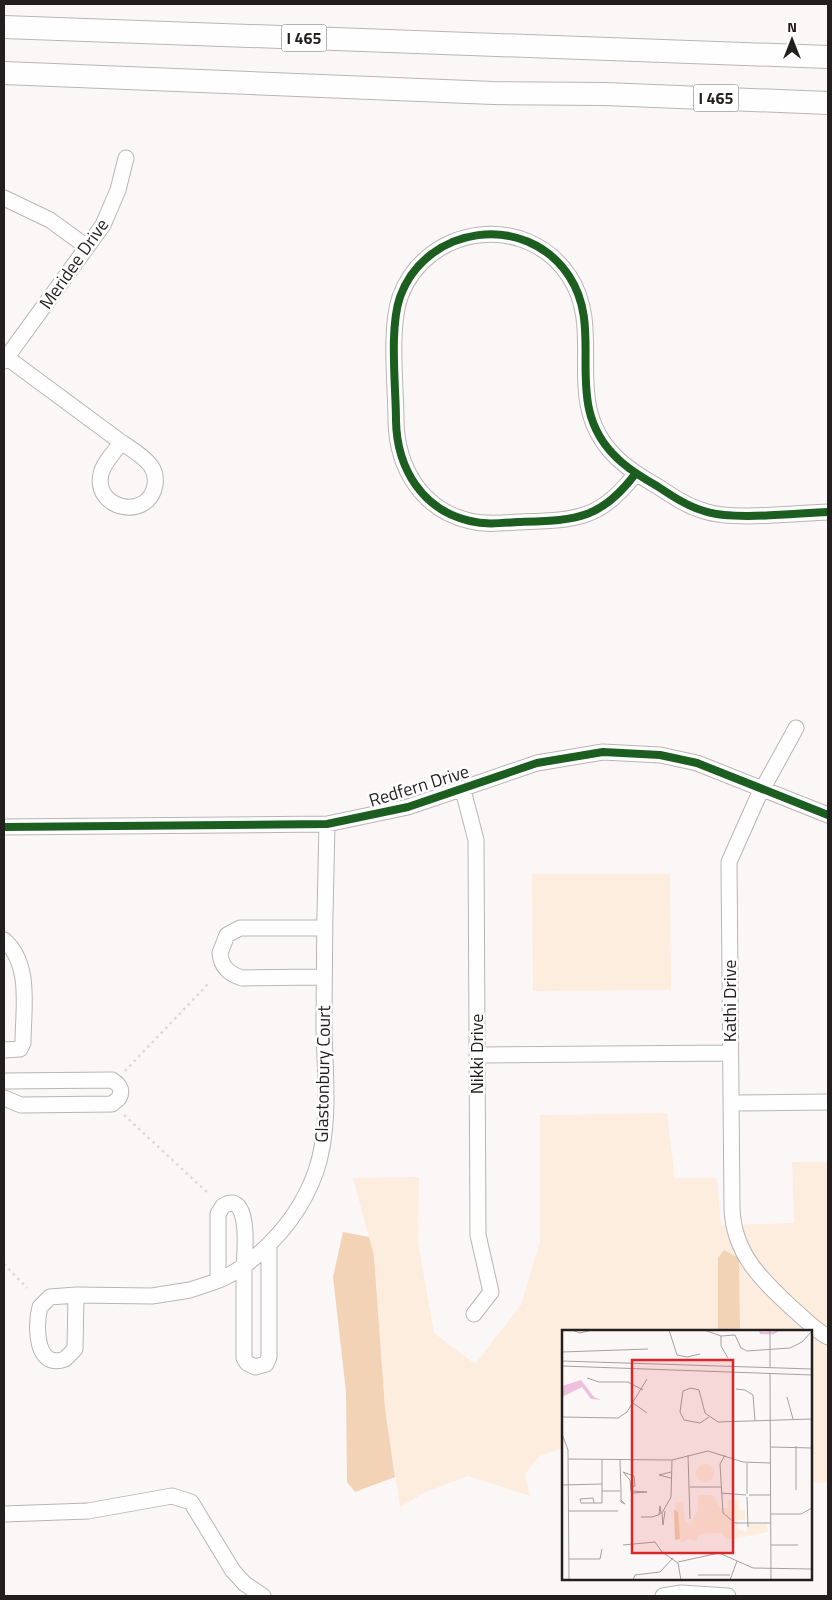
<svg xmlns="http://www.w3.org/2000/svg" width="832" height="1600" font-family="'Titillium Web',sans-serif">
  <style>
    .green { fill: #fdeddf }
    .forest { fill: #f2d3b6 }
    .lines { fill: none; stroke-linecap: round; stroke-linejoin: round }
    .minor-casing { stroke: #b9b5b5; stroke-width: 17 }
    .highway-casing { stroke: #b9b5b5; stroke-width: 24 }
    .path { stroke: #dad8d8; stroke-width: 2.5; stroke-dasharray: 2.5 4; stroke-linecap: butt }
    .minor { stroke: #fffefe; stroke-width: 15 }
    .highway { stroke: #fffefe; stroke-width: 22 }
    .cycleway-casing { stroke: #fff; stroke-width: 11 }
    .cycleway { stroke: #1b5e20; stroke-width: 8 }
    .labels { text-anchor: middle; stroke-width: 5; stroke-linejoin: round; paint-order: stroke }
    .shield { fill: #fff; stroke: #666262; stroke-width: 1 }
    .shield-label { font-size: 16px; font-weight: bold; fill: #241f1f }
    .street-label { font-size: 18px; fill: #241f1f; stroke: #fff }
    .inset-river { fill: none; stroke: #efc0dc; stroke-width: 2.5 }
    .inset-road { fill: none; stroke: #a6a1a1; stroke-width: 1 }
    .view { fill: #d62828; fill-opacity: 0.15; stroke: #d62828; stroke-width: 2.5 }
    .inset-edge { fill: none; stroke: #241f1f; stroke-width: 2.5 }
  </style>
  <rect width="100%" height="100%" fill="#fcf7f7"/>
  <path class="green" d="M 532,874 L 670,874 L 671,990 L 533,991 Z
    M 667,1113 L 675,1178 L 717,1178 L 721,1225 L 794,1223 L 792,1162 L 828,1162 L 828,1483 L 811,1482 L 811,1331 L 563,1331 L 563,1448 L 540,1456 L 525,1474 L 530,1496 L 468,1476 L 426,1492 L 400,1507 L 385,1409 L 374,1256 L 353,1178 L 419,1177 L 418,1242 L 434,1333 L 475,1364 L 521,1305 L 540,1241 L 540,1115 Z"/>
  <path class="forest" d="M 343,1232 L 369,1237 L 374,1256 L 385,1409 L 395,1477 L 355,1492 L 347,1482 L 346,1392 L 333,1277 Z
    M 724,1250 L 739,1258 L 740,1331 L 718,1331 L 718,1258 Z"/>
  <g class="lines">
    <defs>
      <path id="minor" d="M 4,198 L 50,220 L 87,247
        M 6,357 L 121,442
        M 4,361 L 103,225 L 118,190 L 126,158
        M 121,442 C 131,449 144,456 151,466 C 155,472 156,479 155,485 C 149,521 93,510 101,474 C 103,463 115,452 121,442 Z
        M 636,473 C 600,521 575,520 518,522 C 502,523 486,525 470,521 C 422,510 397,468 396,421 C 396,387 389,329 400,297 C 426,225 526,211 569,276 C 607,333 559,403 617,458 C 628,469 643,478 657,486 C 672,496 687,506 704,511 C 733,521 796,513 828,512
        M 796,728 L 757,799 L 729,862 L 732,1209 C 734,1254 761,1279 792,1308 C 804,1318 814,1330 828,1337
        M 463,790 L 476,840 L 478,1235 L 491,1292 L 474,1314
        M 4,827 L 327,824 L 408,807 L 537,763 L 603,752 L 660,755 L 697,763 L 828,815
        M 324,928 L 240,928 L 227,935 L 220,953 C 221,967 229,974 242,978 L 324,977
        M 4,940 C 32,964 23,1010 23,1043 L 20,1049 L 4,1050
        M 477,1055 L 730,1053
        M 4,1081 L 112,1080 C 120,1085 123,1090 119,1098 L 112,1104 L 21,1105 L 4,1098
        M 731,1103 L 828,1102
        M 269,1246 L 269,1357 L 266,1364 L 255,1367 L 247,1363 L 244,1358 L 244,1266 C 277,1241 302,1211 316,1171 C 331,1127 325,1075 324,1029 C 324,960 325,893 327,824
        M 76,1295 L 152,1296 L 190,1290 L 211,1283 C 223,1279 234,1273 244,1266 C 245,1253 251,1189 223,1206 L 218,1214 L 218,1280
        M 76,1295 L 75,1349 L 65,1359 C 35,1370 35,1325 40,1307 L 50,1297 Z
        M 4,1514 L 88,1511 L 172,1496 L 191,1502 L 233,1571 L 245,1584 L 263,1596
        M 663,1596 L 681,1593 L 728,1596"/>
      <path id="highway" d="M 4,27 L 828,57
        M 4,73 L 493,93 L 605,94 L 828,103"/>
    </defs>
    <use href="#minor" class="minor-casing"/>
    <use href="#highway" class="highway-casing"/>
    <path class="path" d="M 125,1071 L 210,982
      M 124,1115 L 209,1194
      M 4,1264 L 27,1288"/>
    <use href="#minor" class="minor"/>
    <use href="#highway" class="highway"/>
    <defs>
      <path id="cycleway" d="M 636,473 C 600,521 575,520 518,522 C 502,523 486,525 470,521 C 422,510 397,468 396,421 C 396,387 389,329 400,297 C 426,225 526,211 569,276 C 607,333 559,403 617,458 C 628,469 643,478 657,486 C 672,496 687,506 704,511 C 733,521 796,513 828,512
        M 4,827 L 327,824 L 408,807 L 537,763 L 603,752 L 660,755 L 697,763 L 828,815"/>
    </defs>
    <use href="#cycleway" class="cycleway-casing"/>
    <use href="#cycleway" class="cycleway"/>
  </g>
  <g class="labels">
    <g class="shield">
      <rect x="281.5" y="24.5" width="45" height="27" rx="4"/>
      <rect x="693.5" y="84.5" width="45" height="27" rx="4"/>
    </g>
    <g class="shield-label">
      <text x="304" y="44">I 465</text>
      <text x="716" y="104">I 465</text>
    </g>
    <g class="street-label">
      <text transform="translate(74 264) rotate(-55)" y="6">Meridee Drive</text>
      <text transform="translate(419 786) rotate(-17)" y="6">Redfern Drive</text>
      <text transform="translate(730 1001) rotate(-90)" y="6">Kathi Drive</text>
      <text transform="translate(477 1054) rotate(-90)" y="6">Nikki Drive</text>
      <text transform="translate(323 1074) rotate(-89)" y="6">Glastonbury Court</text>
    </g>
  </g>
  <g transform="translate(562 1330)">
    <rect width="250" height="250" fill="#fcf7f7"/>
    <path d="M134 143a9 9 0 1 1 18 0a9 9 0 1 1-18 0ZM 136,165 L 151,165 L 158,178 L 166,178 L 166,170 L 177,170 L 177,180 L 183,180 L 183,190 L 176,190 L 176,199 L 185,202 L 185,194 L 204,194 L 207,202 L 171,209 L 164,209 L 160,203 L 142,204 L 136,206 L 134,211 L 127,209 L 119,212 L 113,172 L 121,172 L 123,191 L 128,195 L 136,180 Z" fill="#fdeddf"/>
    <path d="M 112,179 L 116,182 L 118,209 L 113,210 Z" fill="#f2d3b6"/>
    <path d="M 19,50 L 32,67 L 39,70 L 29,69 L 20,57 L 0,67 L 0,56 Z" fill="#efc0dc"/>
    <path class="inset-river" d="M 198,0 L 199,3 L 212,3 L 216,0"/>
    <path class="inset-road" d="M 10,0 L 18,3 L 30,0M 33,0 L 99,0M 107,0 L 115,25 L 125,27 L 138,24M 142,0 L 159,6 L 173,5 L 179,18 L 185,21 L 228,18 L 240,12 L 250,1M 208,0 L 208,38M 159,6 L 159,16 L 166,28M 0,22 L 86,19M 0,31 L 250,39M 0,36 L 250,45M 208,44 L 209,250M 25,48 L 37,52 L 66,52 L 81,60M 174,59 L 183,60 L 191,65 L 193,91M 225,67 L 231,89M 71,73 L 85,83M 0,87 L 56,88 L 65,82 L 85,49M 147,87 L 138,93 L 122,90 L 118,82 L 121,61 L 129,58 L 137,60 L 143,83 L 156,92 L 250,89M 0,104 L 6,120 L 7,250M 234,116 L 234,160M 209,117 L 250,118M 126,125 L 128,189M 163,125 L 158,134 L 161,183 L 173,193 L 209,193M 6,129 L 110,130 L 146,121 L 181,132 L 208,133M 58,130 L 59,161 L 59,172 L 63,174 L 59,170M 185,133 L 185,164M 61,142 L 68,150 L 69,161 L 71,163 L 85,162 L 69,161M 61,142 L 72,146 L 73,156 L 69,157M 109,148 L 97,145 L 109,142M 0,155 L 40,154M 128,157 L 159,157M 40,161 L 58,161M 159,163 L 184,165M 187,165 L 209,165M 185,167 L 186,197M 32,173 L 31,168 L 18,169 L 19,173 L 40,173 L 40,130M 7,181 L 56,181M 103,181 L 101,195 L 100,183 L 109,167 L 110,130M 209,184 L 239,184 L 250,178M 79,187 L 90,187 L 96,185 L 97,185 L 99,183 L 98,176 L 97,185M 61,215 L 93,212 L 100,222 L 116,233 L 119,250M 209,215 L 236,215M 7,229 L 38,229 L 40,219M 116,232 L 157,223 L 191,238 L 250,239M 136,245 L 168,245M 71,250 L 73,245 L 98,242 L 111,228M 168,250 L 175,231"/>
    <path class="view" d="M 70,30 L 171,30 L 171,223 L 70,223 Z"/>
    <rect width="250" height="250" class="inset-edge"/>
  </g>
  <rect width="832" height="1600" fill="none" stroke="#241f1f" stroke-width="10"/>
  <g transform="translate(792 40)" stroke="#ffffff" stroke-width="4" paint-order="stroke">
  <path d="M0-4L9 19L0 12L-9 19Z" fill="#241f1f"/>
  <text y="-8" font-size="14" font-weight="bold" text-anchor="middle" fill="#241f1f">N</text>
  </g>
</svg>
